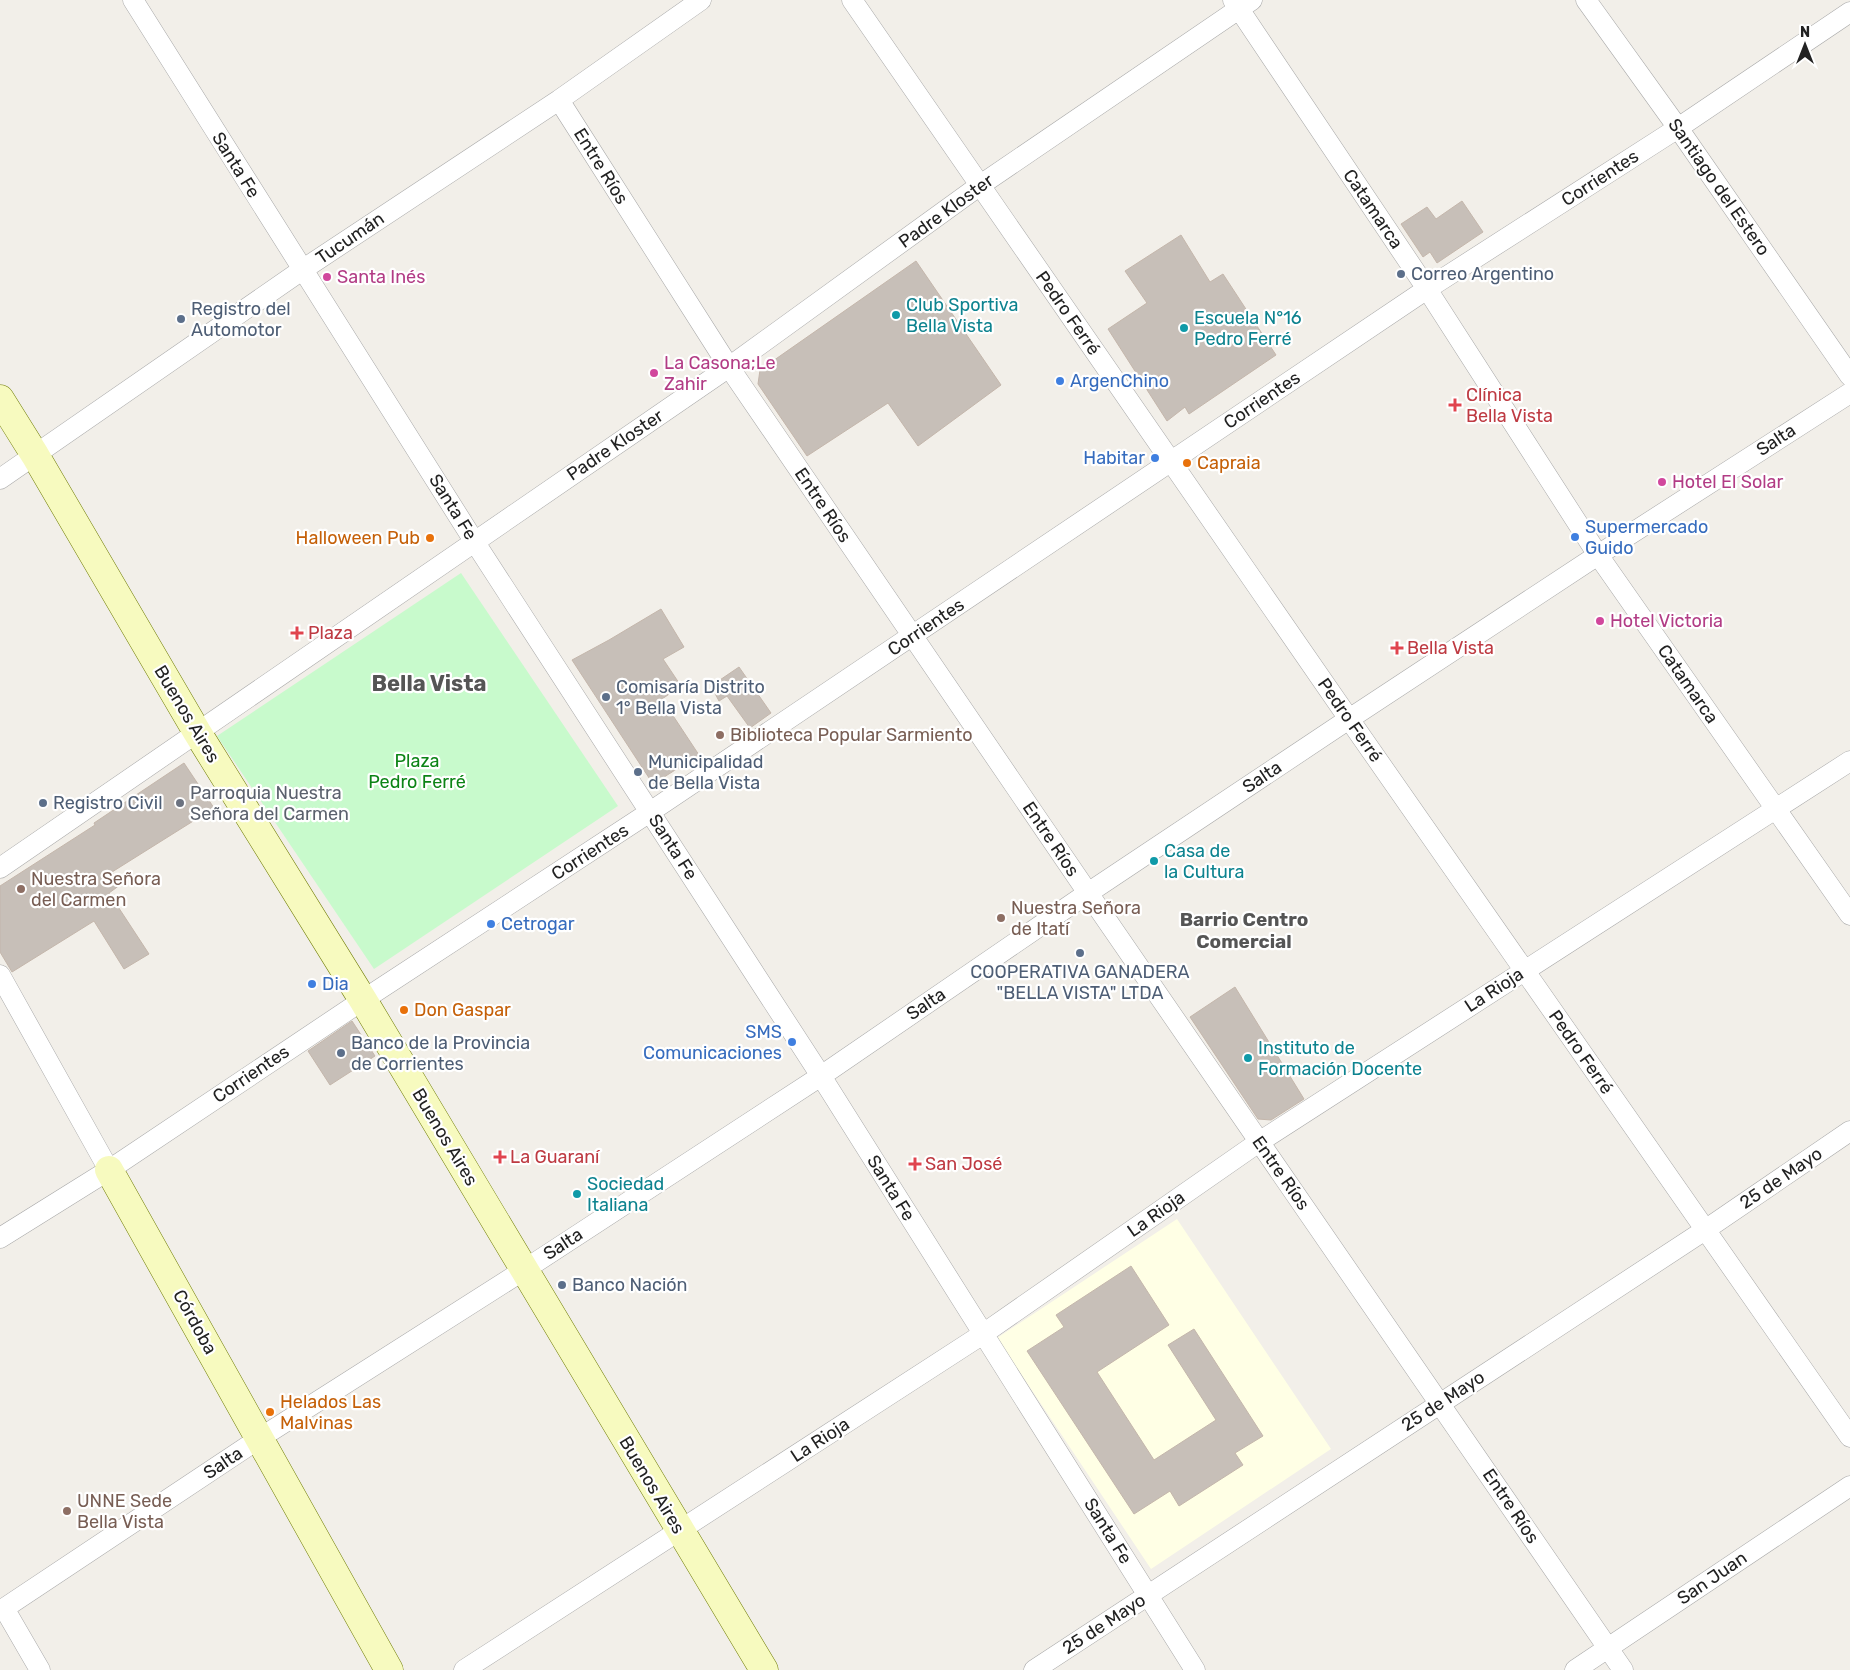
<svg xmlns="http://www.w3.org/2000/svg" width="1850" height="1670" font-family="Rubik,sans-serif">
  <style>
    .education { fill: #ffffe5 }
    .park { fill: #c8facc }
    .building { fill: #c7bfb8; stroke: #c4b6ab }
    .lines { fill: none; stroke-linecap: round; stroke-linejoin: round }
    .street-casing { stroke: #a9a9a9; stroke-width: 21 }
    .secondary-casing { stroke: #707d05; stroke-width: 29 }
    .street { stroke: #fff; stroke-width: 20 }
    .secondary { stroke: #f7fabf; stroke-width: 28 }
    .service-dot { fill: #5c6f8a; stroke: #fff; stroke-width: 2 }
    .hotel-dot { fill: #d1479c; stroke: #fff; stroke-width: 2 }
    .culture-dot { fill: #0f9aa8; stroke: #fff; stroke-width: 2 }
    .shop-dot { fill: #3f7fe0; stroke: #fff; stroke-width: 2 }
    .health-dot { fill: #e0444e; stroke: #fff; stroke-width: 2 }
    .food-dot { fill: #e8710a; stroke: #fff; stroke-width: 2 }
    .education-dot { fill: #8d6e63; stroke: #fff; stroke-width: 2 }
    .worship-dot { fill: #6b7280; stroke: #fff; stroke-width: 2 }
    .labels { text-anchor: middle; stroke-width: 4.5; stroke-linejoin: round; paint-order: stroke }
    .street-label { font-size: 18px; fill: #222; stroke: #fff }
    .service-label { font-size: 18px; fill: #4e5e75; stroke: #fff; text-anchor: start }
    .hotel-label { font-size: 18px; fill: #b23c85; stroke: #fff; text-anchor: start }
    .culture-label { font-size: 18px; fill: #0d838f; stroke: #fff; text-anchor: start }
    .shop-label { font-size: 18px; fill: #366cbe; stroke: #fff; text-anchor: start }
    .health-label { font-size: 18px; fill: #be3a42; stroke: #fff; text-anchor: start }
    .food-label { font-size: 18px; fill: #c56008; stroke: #fff; text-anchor: start }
    .education-label { font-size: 18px; fill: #785e54; stroke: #fff; text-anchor: start }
    .park-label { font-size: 18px; fill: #0c8416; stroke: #fff }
    .worship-label { font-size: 18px; fill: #5b616d; stroke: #fff; text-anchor: start }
    .neighbourhood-label { font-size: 19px; font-weight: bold; fill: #555; stroke: #fff }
    .district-label { font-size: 22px; font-weight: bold; fill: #555; stroke: #fff }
  </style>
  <rect width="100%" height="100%" fill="#f2efe9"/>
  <path class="education" d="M 1177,1219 L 1331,1449 L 1151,1569 L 997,1338 Z"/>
  <path class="park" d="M 461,573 L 618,806 L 374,969 L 217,736 Z"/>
  <path class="building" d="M 1462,201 L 1483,232 L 1437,263 L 1430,252 L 1423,257 L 1401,224 L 1427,207 L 1436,219 Z
    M 1181,235 L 1210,282 L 1223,274 L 1276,355 L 1189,414 L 1185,407 L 1167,421 L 1108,329 L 1147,303 L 1125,271 Z
    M 916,261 L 1001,385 L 918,446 L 888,403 L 807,456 L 758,384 L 760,370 Z
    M 661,609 L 684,647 L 663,659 L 681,686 L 662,699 L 699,755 L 653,784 L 572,660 L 609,640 Z
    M 739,667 L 771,713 L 750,728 L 727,696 L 719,701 L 711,686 Z
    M 184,763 L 214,808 L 112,872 L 120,885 L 109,893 L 149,954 L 124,969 L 94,921 L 12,972 L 0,952 L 0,886 L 95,825 L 94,823 Z
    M 1235,987 L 1304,1099 L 1271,1120 L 1258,1119 L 1190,1017 Z
    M 352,1021 L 375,1056 L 330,1085 L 308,1051 Z
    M 1131,1266 L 1169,1325 L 1097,1372 L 1154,1460 L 1216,1420 L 1168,1345 L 1194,1329 L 1263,1436 L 1235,1453 L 1243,1465 L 1179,1506 L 1170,1491 L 1134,1514 L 1027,1351 L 1064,1327 L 1056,1315 Z"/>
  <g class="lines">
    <defs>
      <path id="street" d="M 133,0 L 474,541 L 821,1076 L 1195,1670
        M 852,0 L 1349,719 L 1850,1437
        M 1233,0 L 1427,289 L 1598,555 L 1850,915
        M 1586,0 L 1678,128 L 1850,376
        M 559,100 L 729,367 L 1088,893 L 1623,1670
        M 0,479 L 302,270 L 559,100 L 701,0
        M 0,868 L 729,367 L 979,186 L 1252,0
        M 0,975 L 109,1170
        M 0,1238 L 109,1170 L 363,1000 L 650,812 L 1427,289 L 1678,128 L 1850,12
        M 4,1608 L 40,1670
        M 0,1611 L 260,1438 L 524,1270 L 821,1076 L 1088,893 L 1349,719 L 1598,555 L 1850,393
        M 464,1670 L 983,1334 L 1259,1142 L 1850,761
        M 1034,1670 L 1705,1230 L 1850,1131
        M 1575,1670 L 1850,1486"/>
      <path id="secondary" d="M 0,399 L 35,455 L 197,732 L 363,1000 L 764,1670
        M 109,1170 L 389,1670"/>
    </defs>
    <use href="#street" class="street-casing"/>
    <use href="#secondary" class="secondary-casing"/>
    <use href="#street" class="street"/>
    <use href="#secondary" class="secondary"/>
  </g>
  <g class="service-dot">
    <circle cx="1401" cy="274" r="5"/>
    <circle cx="181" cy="319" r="5"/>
    <circle cx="606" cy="697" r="5"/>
    <circle cx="638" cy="772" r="5"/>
    <circle cx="43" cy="803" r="5"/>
    <circle cx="1080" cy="953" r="5"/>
    <circle cx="341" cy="1053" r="5"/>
    <circle cx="562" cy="1285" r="5"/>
  </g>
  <g class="hotel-dot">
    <circle cx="327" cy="277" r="5"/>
    <circle cx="654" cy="373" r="5"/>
    <circle cx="1662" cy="482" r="5"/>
    <circle cx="1600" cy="621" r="5"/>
  </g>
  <g class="culture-dot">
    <circle cx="896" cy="315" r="5"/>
    <circle cx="1184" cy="328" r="5"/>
    <circle cx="1154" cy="861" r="5"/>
    <circle cx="1248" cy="1058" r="5"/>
    <circle cx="577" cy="1194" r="5"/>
  </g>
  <g class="shop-dot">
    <circle cx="1060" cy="381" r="5"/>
    <circle cx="1155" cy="458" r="5"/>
    <circle cx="1575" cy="537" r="5"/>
    <circle cx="491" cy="924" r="5"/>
    <circle cx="312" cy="984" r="5"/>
    <circle cx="792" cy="1042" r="5"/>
  </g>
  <g class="health-dot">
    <path d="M1452.5 397.5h5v5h5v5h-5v5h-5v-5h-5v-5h5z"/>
    <path d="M294.5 625.5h5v5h5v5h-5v5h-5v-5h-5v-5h5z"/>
    <path d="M1394.5 640.5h5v5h5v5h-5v5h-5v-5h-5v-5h5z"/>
    <path d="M497.5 1149.5h5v5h5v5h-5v5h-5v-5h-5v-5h5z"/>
    <path d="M912.5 1156.5h5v5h5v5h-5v5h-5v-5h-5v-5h5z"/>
  </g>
  <g class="food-dot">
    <circle cx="1187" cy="463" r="5"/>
    <circle cx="430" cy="538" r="5"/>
    <circle cx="404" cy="1010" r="5"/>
    <circle cx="270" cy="1412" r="5"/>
  </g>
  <g class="education-dot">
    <circle cx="720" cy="735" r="5"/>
    <circle cx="21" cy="889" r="5"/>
    <circle cx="1001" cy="918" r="5"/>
    <circle cx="67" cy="1511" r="5"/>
  </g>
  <circle class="worship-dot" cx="180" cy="803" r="5"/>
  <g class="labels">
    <g class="street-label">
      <text transform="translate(236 165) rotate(58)" y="6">Santa Fe</text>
      <text transform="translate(601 166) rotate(58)" y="6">Entre Ríos</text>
      <text transform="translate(1600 178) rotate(-33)" y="6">Corrientes</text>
      <text transform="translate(1719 187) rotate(55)" y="6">Santiago del Estero</text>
      <text transform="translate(1373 209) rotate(56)" y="6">Catamarca</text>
      <text transform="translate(946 211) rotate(-36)" y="6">Padre Kloster</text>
      <text transform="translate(350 238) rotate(-34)" y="6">Tucumán</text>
      <text transform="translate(1068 313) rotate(55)" y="6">Pedro Ferré</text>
      <text transform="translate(1262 400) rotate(-34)" y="6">Corrientes</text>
      <text transform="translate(1776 440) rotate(-33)" y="6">Salta</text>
      <text transform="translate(615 445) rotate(-34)" y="6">Padre Kloster</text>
      <text transform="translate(823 505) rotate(56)" y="6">Entre Ríos</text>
      <text transform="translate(453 507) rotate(58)" y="6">Santa Fe</text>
      <text transform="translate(926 627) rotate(-34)" y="6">Corrientes</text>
      <text transform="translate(1688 684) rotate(55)" y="6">Catamarca</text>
      <text transform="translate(187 714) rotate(59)" y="6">Buenos Aires</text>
      <text transform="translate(1350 720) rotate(55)" y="6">Pedro Ferré</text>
      <text transform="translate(1262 777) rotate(-34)" y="6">Salta</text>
      <text transform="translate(1051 839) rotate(56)" y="6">Entre Ríos</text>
      <text transform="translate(673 847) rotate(57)" y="6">Santa Fe</text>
      <text transform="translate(590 852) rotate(-33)" y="6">Corrientes</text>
      <text transform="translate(1494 990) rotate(-33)" y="6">La Rioja</text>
      <text transform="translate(926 1004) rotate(-34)" y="6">Salta</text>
      <text transform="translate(1581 1052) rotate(55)" y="6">Pedro Ferré</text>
      <text transform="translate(251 1074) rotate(-34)" y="6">Corrientes</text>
      <text transform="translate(445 1137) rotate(59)" y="6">Buenos Aires</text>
      <text transform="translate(1281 1173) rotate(55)" y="6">Entre Ríos</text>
      <text transform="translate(1781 1178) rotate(-34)" y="6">25 de Mayo</text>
      <text transform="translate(891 1188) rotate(58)" y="6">Santa Fe</text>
      <text transform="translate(1156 1214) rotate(-35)" y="6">La Rioja</text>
      <text transform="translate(563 1244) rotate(-33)" y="6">Salta</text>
      <text transform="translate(195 1322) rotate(61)" y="6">Córdoba</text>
      <text transform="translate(1443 1401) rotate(-33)" y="6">25 de Mayo</text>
      <text transform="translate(820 1440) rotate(-33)" y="6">La Rioja</text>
      <text transform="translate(223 1463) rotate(-34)" y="6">Salta</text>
      <text transform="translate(652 1485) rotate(59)" y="6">Buenos Aires</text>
      <text transform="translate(1511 1506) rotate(56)" y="6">Entre Ríos</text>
      <text transform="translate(1108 1531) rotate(58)" y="6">Santa Fe</text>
      <text transform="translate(1712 1578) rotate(-34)" y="6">San Juan</text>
      <text transform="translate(1104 1624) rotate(-33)" y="6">25 de Mayo</text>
    </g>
    <g class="service-label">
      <text x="1411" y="280">Correo Argentino</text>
      <text x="191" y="315">Registro del<tspan x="191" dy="21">Automotor</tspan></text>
      <text x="616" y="693">Comisaría Distrito<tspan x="616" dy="21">1° Bella Vista</tspan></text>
      <text x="648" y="768">Municipalidad<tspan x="648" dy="21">de Bella Vista</tspan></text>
      <text x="53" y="809">Registro Civil</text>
      <text x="1080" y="978" text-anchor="middle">COOPERATIVA GANADERA<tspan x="1080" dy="21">"BELLA VISTA" LTDA</tspan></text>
      <text x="351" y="1049">Banco de la Provincia<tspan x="351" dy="21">de Corrientes</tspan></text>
      <text x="572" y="1291">Banco Nación</text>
    </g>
    <g class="hotel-label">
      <text x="337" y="283">Santa Inés</text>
      <text x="664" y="369">La Casona;Le<tspan x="664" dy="21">Zahir</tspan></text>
      <text x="1672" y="488">Hotel El Solar</text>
      <text x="1610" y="627">Hotel Victoria</text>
    </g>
    <g class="culture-label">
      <text x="906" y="311">Club Sportiva<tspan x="906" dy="21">Bella Vista</tspan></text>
      <text x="1194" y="324">Escuela N°16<tspan x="1194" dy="21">Pedro Ferré</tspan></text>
      <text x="1164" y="857">Casa de<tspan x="1164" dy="21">la Cultura</tspan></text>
      <text x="1258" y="1054">Instituto de<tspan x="1258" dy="21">Formación Docente</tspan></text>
      <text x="587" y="1190">Sociedad<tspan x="587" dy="21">Italiana</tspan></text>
    </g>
    <g class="shop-label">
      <text x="1070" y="387">ArgenChino</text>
      <text x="1145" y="464" text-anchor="end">Habitar</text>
      <text x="1585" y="533">Supermercado<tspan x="1585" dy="21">Guido</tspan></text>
      <text x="501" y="930">Cetrogar</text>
      <text x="322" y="990">Dia</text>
      <text x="782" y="1038" text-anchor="end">SMS<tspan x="782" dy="21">Comunicaciones</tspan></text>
    </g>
    <g class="health-label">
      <text x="1466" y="401">Clínica<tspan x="1466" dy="21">Bella Vista</tspan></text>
      <text x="308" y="639">Plaza</text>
      <text x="1407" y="654">Bella Vista</text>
      <text x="510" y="1163">La Guaraní</text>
      <text x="925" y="1170">San José</text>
    </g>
    <g class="food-label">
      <text x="1197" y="469">Capraia</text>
      <text x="420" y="544" text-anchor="end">Halloween Pub</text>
      <text x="414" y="1016">Don Gaspar</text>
      <text x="280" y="1408">Helados Las<tspan x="280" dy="21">Malvinas</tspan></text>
    </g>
    <g class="education-label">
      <text x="730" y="741">Biblioteca Popular Sarmiento</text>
      <text x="31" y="885">Nuestra Señora<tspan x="31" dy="21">del Carmen</tspan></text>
      <text x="1011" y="914">Nuestra Señora<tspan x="1011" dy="21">de Itatí</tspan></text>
      <text x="77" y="1507">UNNE Sede<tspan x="77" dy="21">Bella Vista</tspan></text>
    </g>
    <g class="park-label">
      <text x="417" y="767">Plaza<tspan x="417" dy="21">Pedro Ferré</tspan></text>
    </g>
    <g class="worship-label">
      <text x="190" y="799">Parroquia Nuestra<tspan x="190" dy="21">Señora del Carmen</tspan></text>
    </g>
    <g class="neighbourhood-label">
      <text x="1244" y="926">Barrio Centro<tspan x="1244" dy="22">Comercial</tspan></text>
    </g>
    <g class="district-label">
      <text x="429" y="691">Bella Vista</text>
    </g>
  </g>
  <g transform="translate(1805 45)" stroke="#ffffff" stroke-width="4" paint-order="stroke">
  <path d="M0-4L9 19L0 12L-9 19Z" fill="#222222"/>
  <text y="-8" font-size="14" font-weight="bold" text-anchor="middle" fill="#222222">N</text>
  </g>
</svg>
